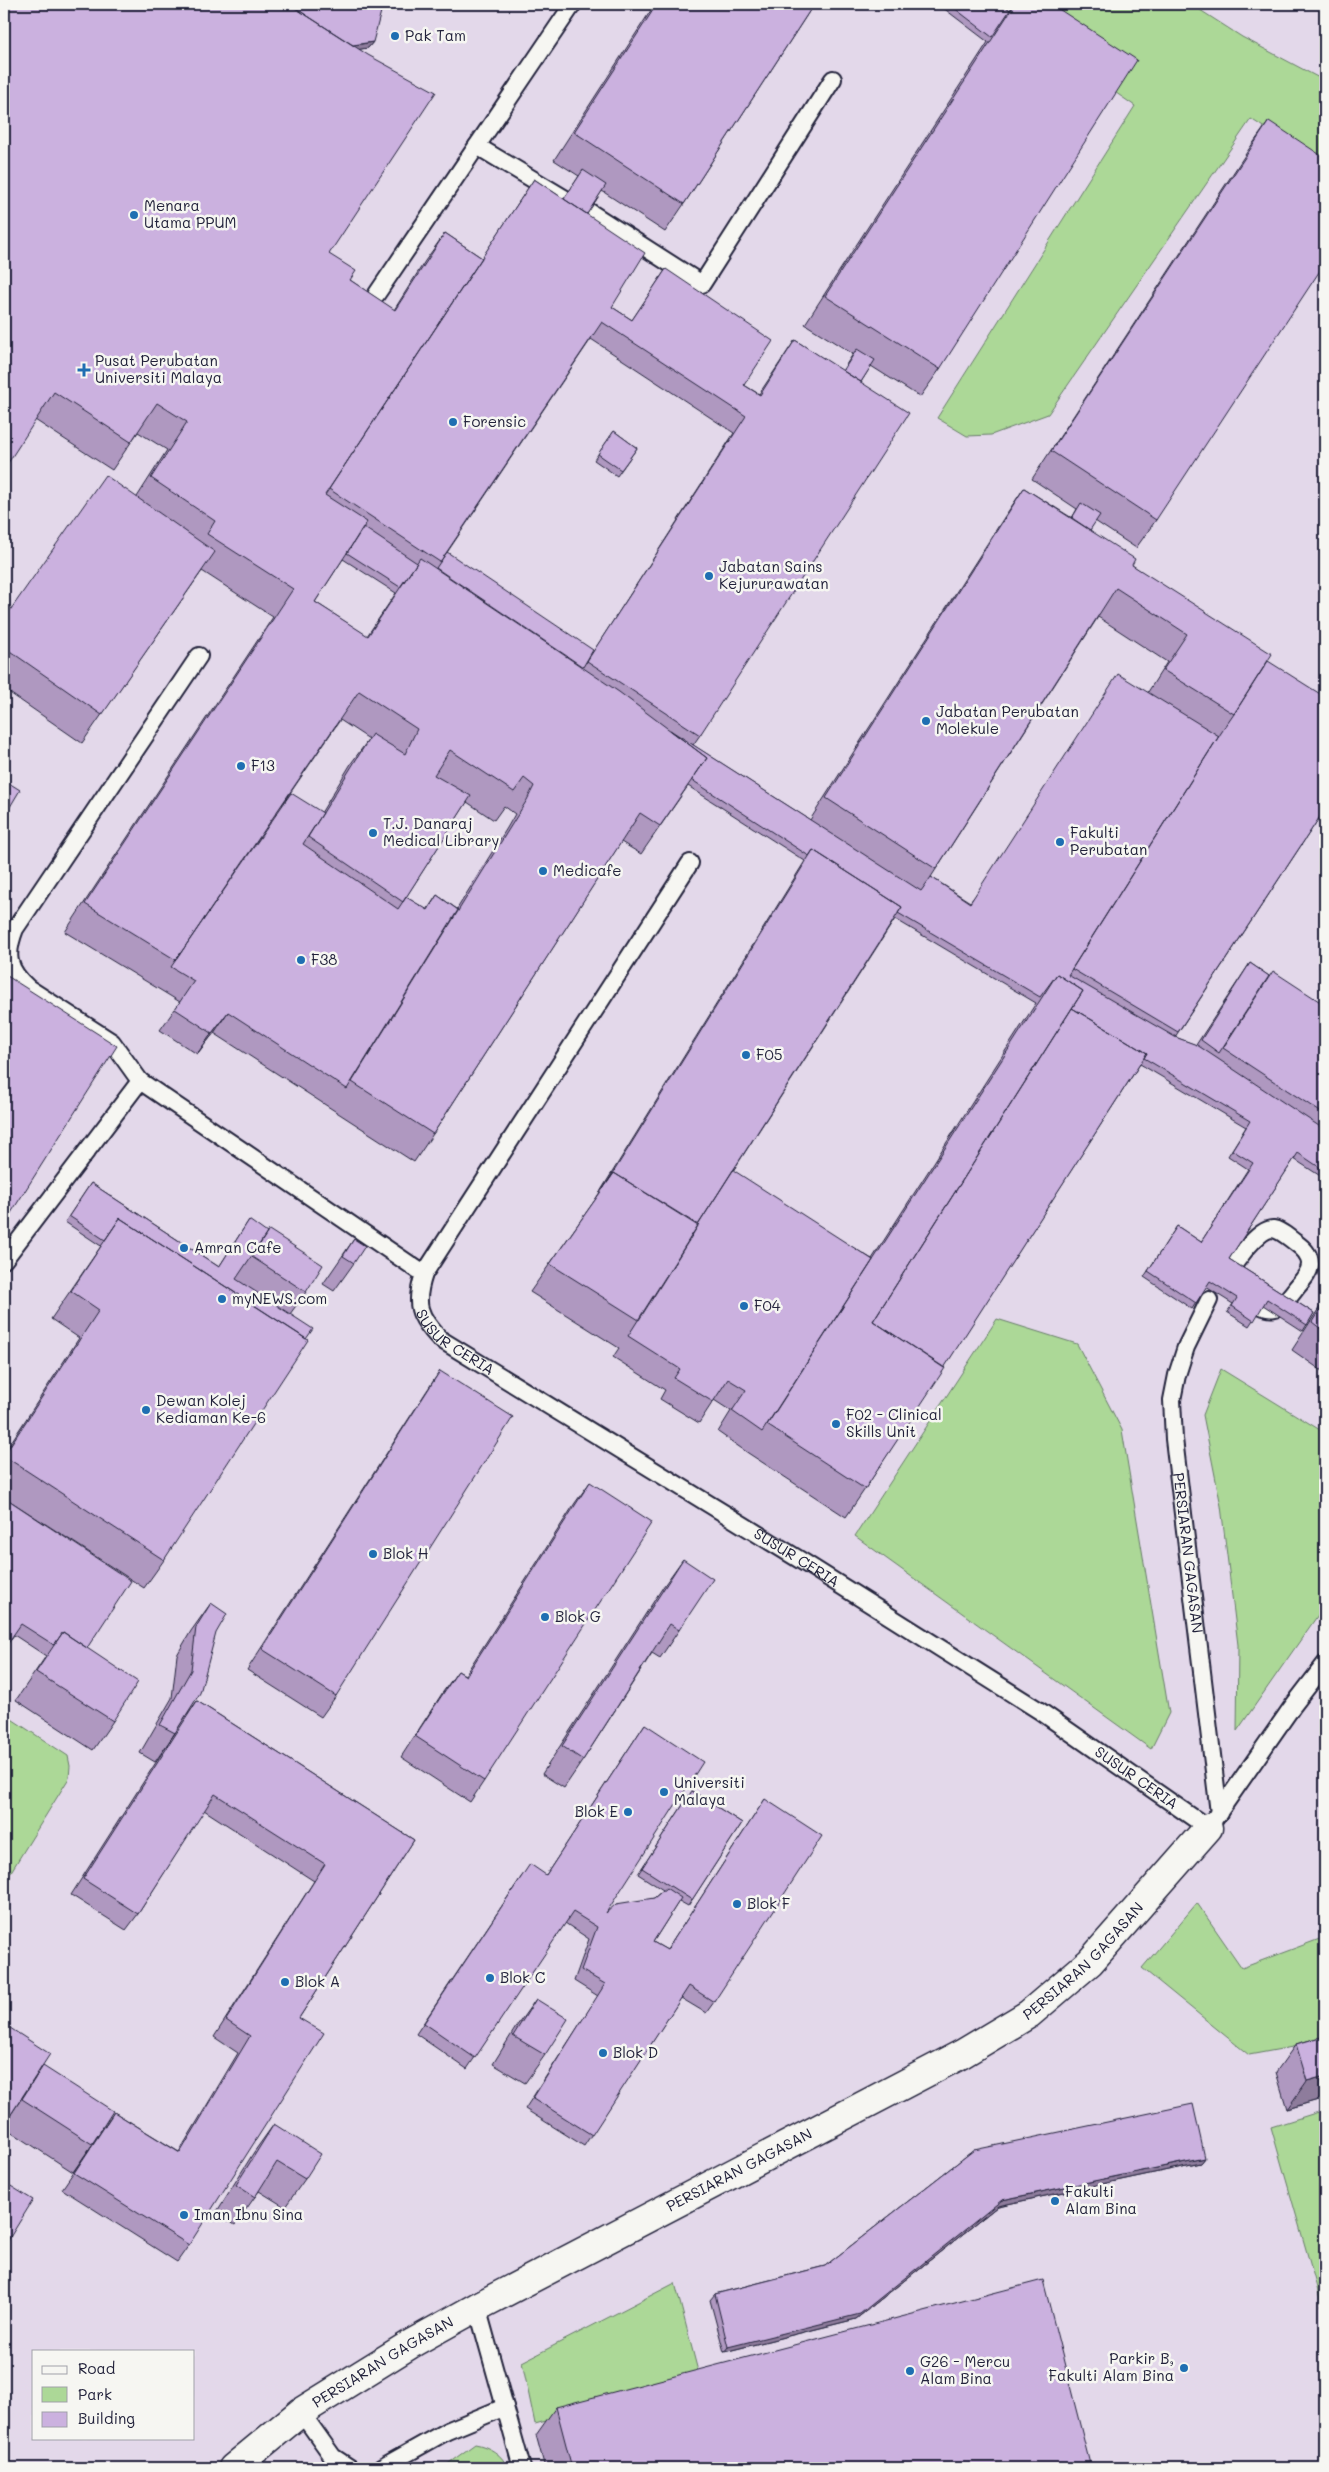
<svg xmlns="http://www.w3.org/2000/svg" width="1329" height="2472" font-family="Mali,sans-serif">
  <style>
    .built { fill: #e3d8ea; fill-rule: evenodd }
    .green { fill: #acd897; stroke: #677d69 }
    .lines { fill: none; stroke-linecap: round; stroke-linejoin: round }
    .lane-casing { stroke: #22223b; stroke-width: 20 }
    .street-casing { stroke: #22223b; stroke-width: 31 }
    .lane { stroke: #f6f6f2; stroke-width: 16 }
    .street { stroke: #f6f6f2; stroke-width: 28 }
    .wall { fill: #af98c0; stroke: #22223b; fill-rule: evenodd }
    .shaded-wall { fill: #8e7c9c; stroke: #22223b }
    .building { fill: #cbb1df; stroke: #22223b }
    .poi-dot { fill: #1f6fb2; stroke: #f6f6f2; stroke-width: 2 }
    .labels { text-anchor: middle; stroke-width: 5; stroke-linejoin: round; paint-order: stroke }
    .poi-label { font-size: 15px; fill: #22223b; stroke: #f6f6f2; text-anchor: start }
    .street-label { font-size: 15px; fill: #22223b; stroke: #f6f6f2 }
  </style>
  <rect width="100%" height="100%" fill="#ede8ee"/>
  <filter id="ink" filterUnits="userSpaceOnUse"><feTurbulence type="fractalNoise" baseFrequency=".02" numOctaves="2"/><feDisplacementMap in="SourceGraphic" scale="10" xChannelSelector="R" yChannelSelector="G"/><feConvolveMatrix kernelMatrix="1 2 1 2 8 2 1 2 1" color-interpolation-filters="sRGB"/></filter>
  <g filter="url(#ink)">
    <path class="built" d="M 4,4 L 1325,4 L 1325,2468 L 4,2468 ZM 34,2351 L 194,2351 L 194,2438 L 34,2438 Z"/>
    <path class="green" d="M 1017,4 L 1189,4 L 1197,8 L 1242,37 L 1325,81 L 1325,167 L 1251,119 L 1048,414 L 991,435 L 967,436 L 937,418 L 1135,106 L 1022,28 Z
      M 997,1319 L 1077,1344 L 1122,1430 L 1169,1713 L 1151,1749 L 855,1536 Z
      M 1221,1369 L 1325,1433 L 1325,1605 L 1237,1731 L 1238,1645 L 1221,1506 L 1203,1415 Z
      M 4,1714 L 68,1756 L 70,1766 L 69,1778 L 4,1883 Z
      M 1197,1903 L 1242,1968 L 1325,1937 L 1325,2041 L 1249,2055 L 1142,1968 Z
      M 1325,2110 L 1325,2316 L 1271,2127 Z
      M 675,2283 L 700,2379 L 535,2424 L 522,2362 Z
      M 475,2444 C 488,2446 504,2455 507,2468 L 442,2468 Z"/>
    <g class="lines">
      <defs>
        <g id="lane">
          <path d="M 477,146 L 564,198"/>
          <path d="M 588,211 L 702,284 L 833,79"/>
          <path d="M 376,295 L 573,4"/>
          <path id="s1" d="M 690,863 L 424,1274 C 414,1304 418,1316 440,1339 L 805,1563 L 1040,1711 L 1208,1828 L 1292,1707 L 1325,1664"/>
          <path d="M 140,1081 L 112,1042 L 28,988 C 7,969 5,955 15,929 L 199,656"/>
          <path d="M 4,1260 L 140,1081 L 424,1274"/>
          <path d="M 1224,1281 C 1231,1268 1257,1228 1273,1229 C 1281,1230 1289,1238 1296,1243 C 1303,1248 1310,1254 1310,1264 C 1310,1273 1302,1281 1297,1287 C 1277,1314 1272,1314 1244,1296"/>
          <path id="s2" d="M 1209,1300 L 1186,1347 L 1177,1375 L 1172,1400 L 1174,1439 L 1219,1813"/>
          <path d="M 477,2307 L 522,2468"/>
          <path d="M 301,2412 L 333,2457 L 350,2468"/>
          <path d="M 381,2468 L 447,2431 L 505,2407"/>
        </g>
        <g id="street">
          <path id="s3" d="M 233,2468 L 301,2412 L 414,2342 L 477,2307 L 962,2054 L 1029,2014 L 1090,1962 L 1208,1828"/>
        </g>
      </defs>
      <use href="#lane" class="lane-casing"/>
      <use href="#street" class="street-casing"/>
      <use href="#lane" class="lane"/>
      <use href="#street" class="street"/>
    </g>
    <path class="wall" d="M 4,4 L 373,42 L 368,48 L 359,49 L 329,254 L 350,280 L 394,310 L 425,261 L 445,233 L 482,258 L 534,179 L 564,199 L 579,176 L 554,160 L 655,4 L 814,4 L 684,204 L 665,232 L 602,191 L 587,214 L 612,307 L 632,320 L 666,269 L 744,385 L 759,394 L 795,340 L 842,371 L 853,354 L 805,324 L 988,42 L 938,4 L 1002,4 L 1010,10 L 1014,4 L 1051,4 L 940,369 L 920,397 L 871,366 L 861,382 L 700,735 L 693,745 L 810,820 L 1005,516 L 1024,488 L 1072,518 L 1077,509 L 1032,479 L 1249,149 L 1269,121 L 1156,520 L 1136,548 L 1095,521 L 1090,530 L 1132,565 L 1268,661 L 1325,809 L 1175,1037 L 1196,1045 L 1250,963 L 1269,976 L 1325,1005 L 1325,1179 L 1294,1159 L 1229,1259 L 1314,1313 L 1303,1331 L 1263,1305 L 1249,1326 L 1227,1312 L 1233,1304 L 1206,1287 L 1192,1309 L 1144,1277 L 1177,1226 L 1201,1242 L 1248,1169 L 1228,1156 L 1246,1127 L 1140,1064 L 865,1489 L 846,1517 L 748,1453 L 718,1432 L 731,1411 L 714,1400 L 699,1423 L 660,1399 L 665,1390 L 613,1357 L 619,1348 L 530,1292 L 595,1200 L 805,861 L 688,786 L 641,854 L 621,842 L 433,1134 L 414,1162 L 214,1033 L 197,1054 L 160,1030 L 180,1002 L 65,932 L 273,617 L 202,571 L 82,743 L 4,689 L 4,619 L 137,497 L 167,450 L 138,432 L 112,470 L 35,420 ZM 591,339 L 734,433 L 586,663 L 446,554 ZM 343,559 L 396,593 L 367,636 L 315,602 ZM 1098,617 L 1167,662 L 1148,692 L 970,902 L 931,877 ZM 340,720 L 369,739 L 352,762 L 321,813 L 282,805 ZM 467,802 L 494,820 L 504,806 L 515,814 L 507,828 L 457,909 L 437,895 L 427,910 L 406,897 ZM 895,919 L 1036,1003 L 872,1259 L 731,1174 Z
      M 614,431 L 637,448 L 617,476 L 594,460 Z
      M 91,1183 L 219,1267 L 249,1220 L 306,1292 L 290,1314 L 164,1560 L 144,1588 L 4,1497 L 4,1453 L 79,1338 L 51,1319 L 101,1246 L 65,1222 Z
      M 354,1239 L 354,1263 L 334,1291 L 323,1284 Z
      M 1325,1299 L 1325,1373 L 1292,1350 Z
      M 440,1371 L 336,1696 L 321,1717 L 247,1670 L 426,1392 Z
      M 590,1482 L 484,1781 L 470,1802 L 401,1757 L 443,1692 L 458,1671 L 465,1675 L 575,1503 Z
      M 4,1497 L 87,1648 L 113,1721 L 93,1750 L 16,1700 L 46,1656 L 14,1635 L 4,1649 Z
      M 683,1559 L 679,1630 L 660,1658 L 652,1653 L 583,1760 L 564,1788 L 542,1774 L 663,1587 Z
      M 211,1603 L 175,1733 L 155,1762 L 140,1753 L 172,1698 L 177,1655 L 191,1631 Z
      M 197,1701 L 414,1840 L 299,2018 L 189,2245 L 177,2262 L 62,2189 L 92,2145 L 73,2172 L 4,2127 L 4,2125 L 43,2066 L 93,2143 L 114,2112 L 179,2152 L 238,2053 L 214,2037 L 314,1881 L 204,1810 L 138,1914 L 126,1930 L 71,1895 L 185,1717 Z
      M 645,1724 L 606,1913 L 654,1898 L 663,1890 L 638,1874 L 692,1791 L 742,1823 L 688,1906 L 679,1901 L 653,1942 L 667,1950 L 765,1799 L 714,2002 L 706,2013 L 681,1998 L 584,2146 L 525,2109 L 598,1996 L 574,1981 L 589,1939 L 565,1923 L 467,2069 L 416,2034 L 522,1876 L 546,1875 Z
      M 536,1999 L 545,2055 L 525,2083 L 493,2064 L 516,2027 Z
      M 1325,2036 L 1325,2098 L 1287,2109 L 1276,2072 L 1296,2044 Z
      M 274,2124 L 305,2179 L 285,2207 L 259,2191 L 235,2225 L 216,2213 L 254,2152 Z
      M 974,2150 L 1205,2158 L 1201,2163 L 998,2206 L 856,2319 L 724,2352 L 710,2300 L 715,2294 L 825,2266 Z
      M 556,2407 L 1091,2468 L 545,2468 L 536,2435 Z"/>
    <path class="shaded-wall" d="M 373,42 L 368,48 L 317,56 L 321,51 Z
      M 228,1012 L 214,1033 L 197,1054 L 212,1033 Z
      M 1325,2076 L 1325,2098 L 1287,2109 L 1307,2081 Z
      M 1205,2158 L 1201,2163 L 998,2206 L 856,2319 L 724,2352 L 728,2347 L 1002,2200 Z"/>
    <path class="building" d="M 4,4 L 289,4 L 368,55 L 436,92 L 329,254 L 356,271 L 350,280 L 395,310 L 445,233 L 482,258 L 325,495 L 367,522 L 315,602 L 368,636 L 420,558 L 619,692 L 707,758 L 660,826 L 640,813 L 433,1134 L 352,1082 L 527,800 L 534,786 L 524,778 L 514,792 L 450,750 L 434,775 L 471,796 L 403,902 L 308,837 L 372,734 L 405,754 L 417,729 L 359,691 L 176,960 L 85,904 L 293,589 L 207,534 L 215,521 L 151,478 L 187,422 L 157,403 L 131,442 L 54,392 L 4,469 Z
      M 289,4 L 383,4 L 373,42 L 353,45 Z
      M 657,4 L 814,4 L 684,204 L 574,132 Z
      M 949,4 L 1002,4 L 1010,10 L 992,37 Z
      M 1015,4 L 1051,4 L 1137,60 L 940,369 L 825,296 Z
      M 1269,121 L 1325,158 L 1325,263 L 1156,520 L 1051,451 Z
      M 583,170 L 606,185 L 587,214 L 564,199 Z
      M 534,179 L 645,253 L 612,307 L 632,320 L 666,269 L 773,341 L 744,385 L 760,395 L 795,340 L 909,413 L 700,735 L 587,661 L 746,416 L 602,322 L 440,562 L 329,489 Z
      M 857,349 L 875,360 L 861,382 L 843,371 Z
      M 614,431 L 637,448 L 621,470 L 598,454 Z
      M 105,475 L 215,552 L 102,715 L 4,647 L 4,619 Z
      M 1024,488 L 1135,559 L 1132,565 L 1272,654 L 1234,714 L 1163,670 L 1187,634 L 1116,588 L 936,869 L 826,798 Z
      M 1081,503 L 1100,515 L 1090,530 L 1072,518 Z
      M 363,527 L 417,563 L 400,587 L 347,553 Z
      M 447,552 L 593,650 L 583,667 L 436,568 Z
      M 1268,661 L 1325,697 L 1325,809 L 1178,1032 L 1072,969 L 1221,733 L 1234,714 Z
      M 1118,674 L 1219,736 L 1068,975 L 1175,1037 L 1197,1045 L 1325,1130 L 1325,1171 L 1298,1153 L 1229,1259 L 1314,1313 L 1307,1325 L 1267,1299 L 1254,1321 L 1232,1306 L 1237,1298 L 1210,1281 L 1196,1303 L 1148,1271 L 1177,1226 L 1201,1242 L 1253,1163 L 1232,1150 L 1250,1121 L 1144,1058 L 1147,1053 L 1072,1008 L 1083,991 L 1057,974 L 1040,997 L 898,913 L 902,907 L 813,850 L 809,856 L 692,780 L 707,758 L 670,730 L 921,891 L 931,877 L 970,903 Z
      M 4,780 L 20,790 L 4,817 Z
      M 291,793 L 323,813 L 303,844 L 398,909 L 406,897 L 428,910 L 437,895 L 458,910 L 347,1089 L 228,1012 L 212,1033 L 175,1009 L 194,981 L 171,967 Z
      M 813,850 L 902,907 L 698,1225 L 614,1173 L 603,1189 Z
      M 1250,963 L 1269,976 L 1219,1053 L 1201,1040 Z
      M 1273,971 L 1325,1005 L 1325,1115 L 1223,1048 Z
      M 4,974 L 117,1046 L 4,1224 Z
      M 1057,974 L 1083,991 L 873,1321 L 945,1368 L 865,1489 L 767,1425 Z
      M 1072,1008 L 1147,1053 L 944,1368 L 873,1321 Z
      M 733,1170 L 873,1260 L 762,1432 L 732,1411 L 746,1390 L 728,1379 L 713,1402 L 674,1378 L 680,1369 L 628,1336 Z
      M 614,1173 L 698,1226 L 639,1320 L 550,1264 Z
      M 91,1183 L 219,1267 L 249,1220 L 267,1233 L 236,1279 L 313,1329 L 306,1339 L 120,1218 L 105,1240 L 69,1216 Z
      M 120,1218 L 308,1340 L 164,1560 L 4,1456 L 4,1455 L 99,1310 L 71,1291 Z
      M 269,1230 L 323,1265 L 306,1292 L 252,1257 Z
      M 354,1239 L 365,1246 L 354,1263 L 343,1256 Z
      M 1325,1301 L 1325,1332 L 1312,1322 Z
      M 440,1371 L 513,1417 L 336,1696 L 262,1649 Z
      M 590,1482 L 652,1522 L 484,1781 L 415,1736 L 458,1671 L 466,1676 Z
      M 4,1497 L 131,1581 L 87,1648 L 63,1632 L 54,1645 L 21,1624 L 5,1647 L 4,1646 Z
      M 683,1559 L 713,1579 L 679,1630 L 670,1624 L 583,1760 L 562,1746 Z
      M 211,1603 L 227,1614 L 216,1633 L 200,1693 L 175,1733 L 160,1725 L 191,1670 L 196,1627 Z
      M 63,1632 L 138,1682 L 113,1721 L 36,1672 Z
      M 197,1701 L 414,1840 L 299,2018 L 324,2033 L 189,2245 L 74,2173 L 114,2112 L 180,2153 L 250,2036 L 226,2020 L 325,1864 L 215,1794 L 138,1914 L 83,1879 Z
      M 645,1724 L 703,1762 L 606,1913 L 616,1904 L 654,1898 L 666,1888 L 681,1898 L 653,1942 L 667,1950 L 765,1799 L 822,1836 L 714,2002 L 689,1986 L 592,2135 L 533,2098 L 605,1984 L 581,1970 L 597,1927 L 573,1912 L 475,2058 L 424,2023 L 530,1864 L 546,1875 Z
      M 692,1791 L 742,1823 L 692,1900 L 642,1868 Z
      M 536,1999 L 568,2019 L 545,2055 L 513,2036 Z
      M 4,2024 L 50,2054 L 4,2125 Z
      M 1325,2036 L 1325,2076 L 1307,2081 L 1296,2044 Z
      M 43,2066 L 113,2111 L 92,2144 L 22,2099 Z
      M 1193,2104 L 1205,2158 L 1002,2200 L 860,2314 L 728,2347 L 715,2294 L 825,2266 L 974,2150 Z
      M 274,2124 L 321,2154 L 305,2179 L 277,2162 L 255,2197 L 236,2185 Z
      M 6,2183 L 33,2200 L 4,2247 L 4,2187 Z
      M 1043,2280 L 1091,2468 L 572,2468 L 556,2407 Z"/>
  </g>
  <g class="poi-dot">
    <circle cx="395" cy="36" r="5"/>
    <circle cx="134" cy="215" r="5"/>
    <path d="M81.5 362.5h5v5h5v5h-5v5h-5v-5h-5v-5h5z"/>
    <circle cx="453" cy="422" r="5"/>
    <circle cx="709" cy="576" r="5"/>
    <circle cx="926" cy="721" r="5"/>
    <circle cx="241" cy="766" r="5"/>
    <circle cx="373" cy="833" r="5"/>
    <circle cx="1060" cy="842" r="5"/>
    <circle cx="543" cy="871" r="5"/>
    <circle cx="301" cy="960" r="5"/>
    <circle cx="746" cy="1055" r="5"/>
    <circle cx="184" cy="1248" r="5"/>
    <circle cx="222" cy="1299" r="5"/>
    <circle cx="744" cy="1306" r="5"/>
    <circle cx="146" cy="1410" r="5"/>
    <circle cx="836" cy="1424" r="5"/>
    <circle cx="373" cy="1554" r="5"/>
    <circle cx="545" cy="1617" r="5"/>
    <circle cx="664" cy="1792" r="5"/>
    <circle cx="628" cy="1812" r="5"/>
    <circle cx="737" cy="1904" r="5"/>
    <circle cx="490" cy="1978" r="5"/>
    <circle cx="285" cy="1982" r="5"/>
    <circle cx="603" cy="2053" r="5"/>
    <circle cx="1055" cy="2201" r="5"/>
    <circle cx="184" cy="2215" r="5"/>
    <circle cx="1184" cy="2368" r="5"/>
    <circle cx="910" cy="2371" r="5"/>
  </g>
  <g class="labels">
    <g class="poi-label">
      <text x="405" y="41">Pak Tam</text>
      <text x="144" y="211">Menara<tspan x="144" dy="17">Utama PPUM</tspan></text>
      <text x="95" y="366">Pusat Perubatan<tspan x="95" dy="17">Universiti Malaya</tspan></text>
      <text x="463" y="427">Forensic</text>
      <text x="719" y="572">Jabatan Sains<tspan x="719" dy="17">Kejururawatan</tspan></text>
      <text x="936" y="717">Jabatan Perubatan<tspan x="936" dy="17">Molekule</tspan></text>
      <text x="251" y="771">F13</text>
      <text x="383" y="829">T.J. Danaraj<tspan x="383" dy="17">Medical Library</tspan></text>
      <text x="1070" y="838">Fakulti<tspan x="1070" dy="17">Perubatan</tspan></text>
      <text x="553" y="876">Medicafe</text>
      <text x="311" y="965">F38</text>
      <text x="756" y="1060">F05</text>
      <text x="194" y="1253">Amran Cafe</text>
      <text x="232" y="1304">myNEWS.com</text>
      <text x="754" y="1311">F04</text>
      <text x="156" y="1406">Dewan Kolej<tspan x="156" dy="17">Kediaman Ke-6</tspan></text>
      <text x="846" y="1420">F02 - Clinical<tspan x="846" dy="17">Skills Unit</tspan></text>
      <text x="383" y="1559">Blok H</text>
      <text x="555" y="1622">Blok G</text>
      <text x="674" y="1788">Universiti<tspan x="674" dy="17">Malaya</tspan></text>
      <text x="618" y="1817" text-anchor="end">Blok E</text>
      <text x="747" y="1909">Blok F</text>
      <text x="500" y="1983">Blok C</text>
      <text x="295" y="1987">Blok A</text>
      <text x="613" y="2058">Blok D</text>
      <text x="1065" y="2197">Fakulti<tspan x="1065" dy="17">Alam Bina</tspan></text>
      <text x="194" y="2220">Iman Ibnu Sina</text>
      <text x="1174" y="2364" text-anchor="end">Parkir B,<tspan x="1174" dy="17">Fakulti Alam Bina</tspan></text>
      <text x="920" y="2367">G26 - Mercu<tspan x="920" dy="17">Alam Bina</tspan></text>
    </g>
    <g class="street-label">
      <text dy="5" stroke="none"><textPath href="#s1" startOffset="575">SUSUR CERIA</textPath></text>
      <text dy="5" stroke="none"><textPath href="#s2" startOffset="261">PERSIARAN GAGASAN</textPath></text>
      <text dy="5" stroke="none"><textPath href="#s1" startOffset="980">SUSUR CERIA</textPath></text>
      <text dy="5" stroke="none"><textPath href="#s1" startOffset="1385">SUSUR CERIA</textPath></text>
      <text dy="5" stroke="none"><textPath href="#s3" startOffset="994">PERSIARAN GAGASAN</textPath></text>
      <text dy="5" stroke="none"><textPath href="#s3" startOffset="589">PERSIARAN GAGASAN</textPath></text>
      <text dy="5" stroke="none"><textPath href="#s3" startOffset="184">PERSIARAN GAGASAN</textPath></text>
    </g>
  </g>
  <rect width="1329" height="2472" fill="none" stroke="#f6f6f2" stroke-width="20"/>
  <rect x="10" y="10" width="1309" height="2452" fill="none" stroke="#22223b" stroke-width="2" filter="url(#ink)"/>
  <rect x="32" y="2350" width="162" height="90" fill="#f6f6f2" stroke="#a1a1a9"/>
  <rect x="42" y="2366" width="25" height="8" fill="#f6f6f2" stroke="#a1a1a9"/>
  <text x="78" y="2374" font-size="15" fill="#22223b">Road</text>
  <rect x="42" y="2387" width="25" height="15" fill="#acd897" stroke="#a1a1a9"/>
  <text x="78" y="2400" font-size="15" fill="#22223b">Park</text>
  <rect x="42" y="2412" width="25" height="15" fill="#cbb1df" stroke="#a1a1a9"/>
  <text x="78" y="2424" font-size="15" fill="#22223b">Building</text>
</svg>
